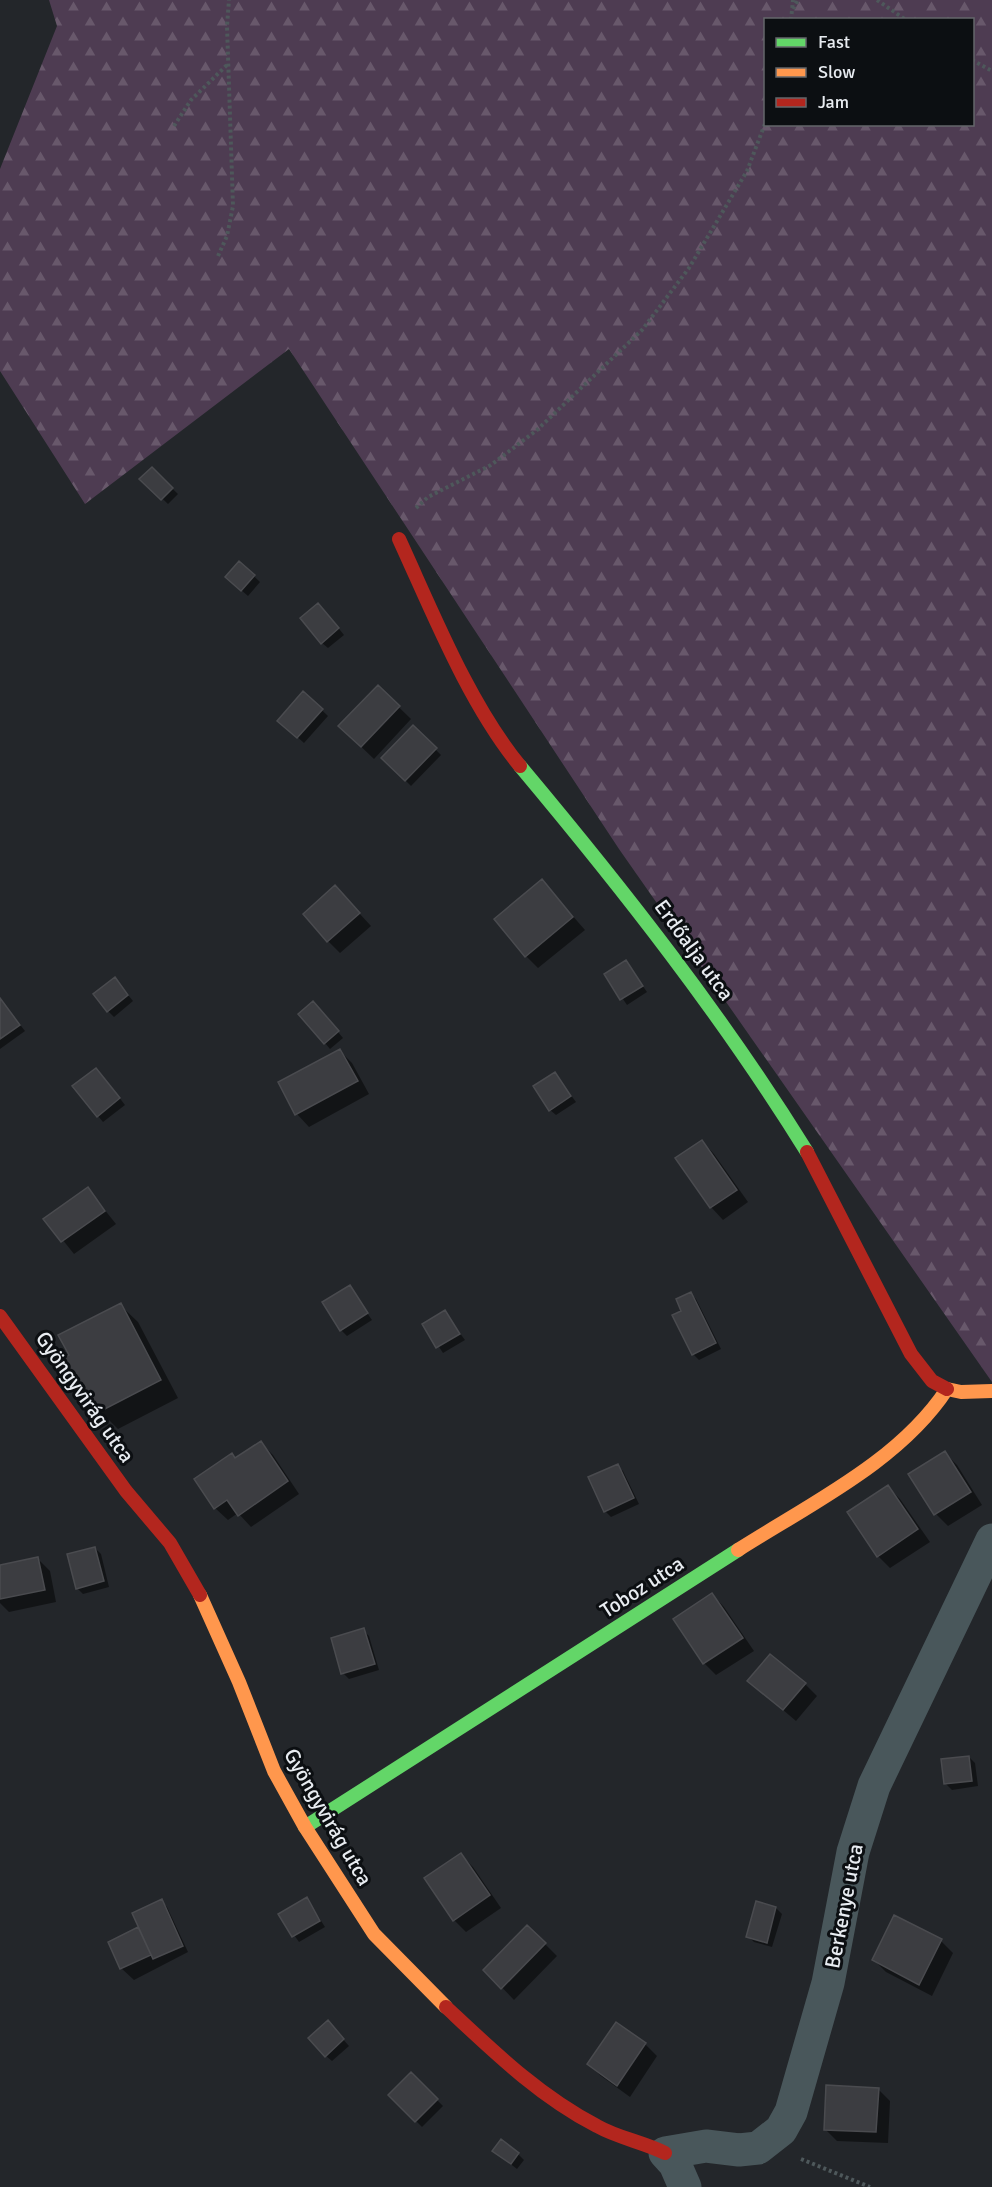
<svg xmlns="http://www.w3.org/2000/svg" width="992" height="2187" font-family="Signika,sans-serif">
  <style>
    .forest { fill: url(#forest-firs); fill-rule: evenodd }
    .shadow { fill: #0007 }
    .building { fill: #3c3d41; stroke: #4a4b4f; stroke-width: 1.5 }
    .lines { fill: none; stroke-linecap: round; stroke-linejoin: round }
    .path { stroke: #4e585b; stroke-width: 4; stroke-dasharray: 3 3; stroke-linecap: butt }
    .street { stroke: #49575b; stroke-width: 33 }
    .fast { stroke: #63d668; stroke-width: 14 }
    .slow { stroke: #ff974d; stroke-width: 14 }
    .jam { stroke: #b3261e; stroke-width: 14 }
    .labels { text-anchor: middle; stroke-width: 6; stroke-linejoin: round; paint-order: stroke }
    .street-label { font-size: 21px; fill: #e8ecf1; stroke: #0c0f12 }
  </style>
  <defs>
    <pattern id="forest-firs" width="22" height="20" patternUnits="userSpaceOnUse" patternTransform="scale(1.5)"><rect width="22" height="20" fill="#4e3c52"/><path d="M5 1l3.5 6h-7zM16 11l3.5 6h-7z" fill="#68586b"/></pattern>
  </defs>
  <rect width="100%" height="100%" fill="#23262a"/>
  <path class="forest" d="M 49,0 L 992,0 L 992,1382 L 619,849 L 289,349 L 85,504 L 0,371 L 0,169 L 57,26 ZM 766,20 L 972,20 L 972,124 L 766,124 Z"/>
  <path class="shadow" d="M 152,469 L 178,494 L 168,504 L 142,479 Z
    M 240,563 L 260,582 L 248,596 L 233,583 Z
    M 324,610 L 344,635 L 328,648 L 322,643 Z
    M 378,687 L 411,719 L 374,759 L 352,738 Z
    M 304,693 L 328,716 L 304,743 L 285,726 Z
    M 413,727 L 441,755 L 411,786 L 383,758 Z
    M 542,881 L 585,930 L 538,968 L 526,956 Z
    M 347,900 L 371,926 L 340,953 L 328,941 Z
    M 626,962 L 647,992 L 627,1005 L 606,974 Z
    M 120,985 L 133,1001 L 114,1017 L 108,1011 Z
    M 0,999 L 25,1031 L 0,1049 Z
    M 319,1009 L 343,1038 L 330,1049 L 325,1043 Z
    M 339,1050 L 352,1063 L 369,1094 L 309,1127 L 297,1114 L 280,1083 Z
    M 555,1074 L 576,1102 L 556,1115 L 550,1110 Z
    M 102,1075 L 125,1105 L 103,1122 L 98,1116 Z
    M 702,1141 L 714,1154 L 748,1202 L 723,1220 L 711,1207 L 677,1159 Z
    M 88,1189 L 116,1224 L 74,1254 L 46,1219 Z
    M 349,1287 L 372,1320 L 347,1336 L 341,1330 Z
    M 690,1293 L 696,1299 L 721,1349 L 699,1360 L 693,1354 L 683,1311 Z
    M 120,1305 L 138,1322 L 178,1398 L 118,1429 L 108,1419 L 105,1421 L 87,1403 Z
    M 444,1312 L 465,1340 L 443,1353 L 424,1324 Z
    M 261,1443 L 273,1455 L 299,1494 L 251,1527 L 238,1513 L 228,1520 L 215,1508 L 236,1460 Z
    M 945,1453 L 957,1465 L 982,1505 L 948,1526 L 936,1514 L 910,1474 Z
    M 617,1466 L 623,1471 L 639,1504 L 611,1517 L 605,1511 Z
    M 888,1487 L 900,1499 L 930,1542 L 890,1568 L 878,1556 Z
    M 95,1548 L 101,1554 L 109,1587 L 83,1594 L 77,1588 Z
    M 38,1559 L 50,1571 L 56,1602 L 9,1612 L 0,1603 L 0,1567 Z
    M 712,1594 L 724,1607 L 754,1651 L 716,1675 L 704,1663 Z
    M 363,1630 L 369,1636 L 379,1670 L 349,1679 L 343,1673 Z
    M 749,1681 L 805,1684 L 817,1696 L 796,1721 Z
    M 969,1757 L 975,1763 L 978,1786 L 952,1790 L 946,1784 Z
    M 461,1855 L 473,1867 L 501,1908 L 466,1932 L 454,1920 Z
    M 307,1899 L 325,1927 L 299,1942 L 280,1915 Z
    M 161,1901 L 167,1907 L 188,1952 L 134,1980 L 121,1968 L 138,1929 L 143,1934 Z
    M 757,1903 L 776,1908 L 782,1914 L 772,1947 L 754,1942 L 748,1936 Z
    M 941,1941 L 953,1953 L 932,1996 L 886,1972 L 874,1960 Z
    M 545,1944 L 557,1956 L 514,2000 L 485,1970 Z
    M 333,2028 L 349,2046 L 332,2061 L 326,2056 Z
    M 645,2044 L 657,2056 L 630,2097 L 601,2076 L 588,2064 Z
    M 411,2074 L 443,2106 L 422,2127 L 390,2095 Z
    M 878,2089 L 890,2101 L 888,2143 L 837,2141 L 825,2129 Z
    M 518,2154 L 524,2160 L 517,2169 L 500,2156 Z"/>
  <path class="building" d="M 152,467 L 173,488 L 161,500 L 139,479 Z
    M 239,561 L 255,575 L 241,591 L 225,577 Z
    M 318,603 L 339,628 L 321,644 L 300,618 Z
    M 378,685 L 400,706 L 361,747 L 338,726 Z
    M 303,691 L 323,709 L 297,738 L 277,721 Z
    M 413,725 L 437,748 L 405,781 L 381,758 Z
    M 542,879 L 573,917 L 525,957 L 494,919 Z
    M 335,885 L 360,913 L 327,942 L 303,914 Z
    M 626,960 L 643,986 L 620,1000 L 604,974 Z
    M 115,977 L 128,995 L 107,1012 L 93,994 Z
    M 0,998 L 20,1025 L 0,1039 Z
    M 313,1001 L 339,1031 L 324,1044 L 298,1014 Z
    M 340,1049 L 358,1081 L 295,1115 L 278,1082 Z
    M 96,1068 L 120,1098 L 97,1117 L 72,1086 Z
    M 555,1072 L 571,1096 L 549,1111 L 533,1086 Z
    M 702,1140 L 737,1190 L 710,1208 L 675,1158 Z
    M 88,1187 L 105,1211 L 61,1242 L 43,1219 Z
    M 350,1285 L 368,1313 L 340,1331 L 322,1302 Z
    M 691,1292 L 716,1343 L 692,1355 L 672,1315 L 681,1311 L 676,1299 Z
    M 121,1303 L 161,1380 L 99,1412 L 93,1400 L 86,1404 L 63,1359 L 69,1355 L 58,1335 Z
    M 445,1310 L 460,1334 L 436,1348 L 422,1324 Z
    M 261,1441 L 288,1481 L 238,1516 L 227,1500 L 214,1509 L 194,1479 L 232,1453 L 235,1458 Z
    M 945,1451 L 971,1492 L 934,1515 L 908,1474 Z
    M 618,1464 L 634,1498 L 604,1512 L 588,1477 Z
    M 888,1485 L 918,1529 L 877,1557 L 847,1512 Z
    M 95,1547 L 104,1581 L 76,1589 L 67,1554 Z
    M 38,1557 L 45,1590 L 0,1599 L 0,1565 Z
    M 712,1593 L 743,1638 L 703,1664 L 673,1619 Z
    M 364,1628 L 375,1664 L 341,1674 L 331,1638 Z
    M 770,1654 L 806,1683 L 783,1710 L 747,1681 Z
    M 969,1756 L 972,1781 L 944,1784 L 941,1759 Z
    M 461,1853 L 490,1895 L 453,1921 L 424,1878 Z
    M 307,1897 L 320,1921 L 292,1937 L 278,1914 Z
    M 162,1899 L 183,1946 L 153,1959 L 132,1913 Z
    M 756,1901 L 776,1907 L 767,1943 L 746,1937 Z
    M 894,1915 L 942,1939 L 919,1985 L 872,1960 Z
    M 527,1925 L 546,1943 L 501,1989 L 483,1970 Z
    M 138,1927 L 151,1955 L 120,1969 L 108,1942 Z
    M 328,2020 L 344,2039 L 325,2057 L 308,2038 Z
    M 616,2022 L 646,2043 L 617,2086 L 587,2064 Z
    M 411,2072 L 438,2099 L 415,2122 L 388,2095 Z
    M 826,2085 L 879,2088 L 876,2132 L 824,2130 Z
    M 501,2139 L 519,2153 L 511,2164 L 492,2151 Z"/>
  <g class="lines">
    <path class="path" d="M 877,0 L 906,20
      M 793,9 L 798,0
      M 791,20 L 793,0
      M 972,60 L 992,71
      M 174,126 L 191,100 L 228,64
      M 218,256 L 227,236 L 233,206 L 227,26 L 229,0
      M 416,508 L 428,497 L 491,465 L 537,430 L 642,330 L 689,268 L 747,171 L 766,121
      M 801,2159 L 870,2187"/>
    <path class="street" d="M 685,2187 L 675,2164 L 665,2153 L 706,2146 L 739,2150 L 758,2148 L 781,2130 L 791,2112 L 828,1983 L 853,1852 L 874,1786 L 992,1540"/>
    <path class="fast" d="M 520,766 C 623,889 722,1015 807,1152
      M 305,1827 L 738,1550"/>
    <path class="slow" d="M 738,1550 C 810,1504 900,1461 947,1389 L 961,1392 L 992,1391
      M 200,1595 L 239,1682 L 274,1771 L 305,1827 L 374,1934 L 446,2007"/>
    <path class="jam" d="M 399,539 C 433,613 469,704 520,766
      M 807,1152 L 911,1354 L 932,1381 L 947,1389
      M 0,1316 L 126,1491 L 170,1543 L 200,1595
      M 446,2007 C 493,2051 539,2096 597,2126 C 618,2138 643,2142 665,2153"/>
  </g>
  <g class="labels">
    <g class="street-label">
      <text transform="translate(694 950) rotate(54)" y="7">Erdőalja utca</text>
      <text transform="translate(85 1397) rotate(55)" y="7">Gyöngyvirág utca</text>
      <text transform="translate(642 1587) rotate(-33)" y="7">Toboz utca</text>
      <text transform="translate(328 1817) rotate(60)" y="7">Gyöngyvirág utca</text>
      <text transform="translate(844 1906) rotate(-79)" y="7">Berkenye utca</text>
    </g>
  </g>
  <rect x="764" y="18" width="210" height="108" fill="#0c0f12" stroke="#64676b" stroke-width="1.5"/>
  <rect x="776" y="38" width="30" height="9" fill="#63d668" stroke="#64676b" stroke-width="1.5"/>
  <text x="818" y="48" font-size="18" fill="#e8ecf1">Fast</text>
  <rect x="776" y="68" width="30" height="9" fill="#ff974d" stroke="#64676b" stroke-width="1.5"/>
  <text x="818" y="78" font-size="18" fill="#e8ecf1">Slow</text>
  <rect x="776" y="98" width="30" height="9" fill="#b3261e" stroke="#64676b" stroke-width="1.5"/>
  <text x="818" y="108" font-size="18" fill="#e8ecf1">Jam</text>
</svg>
